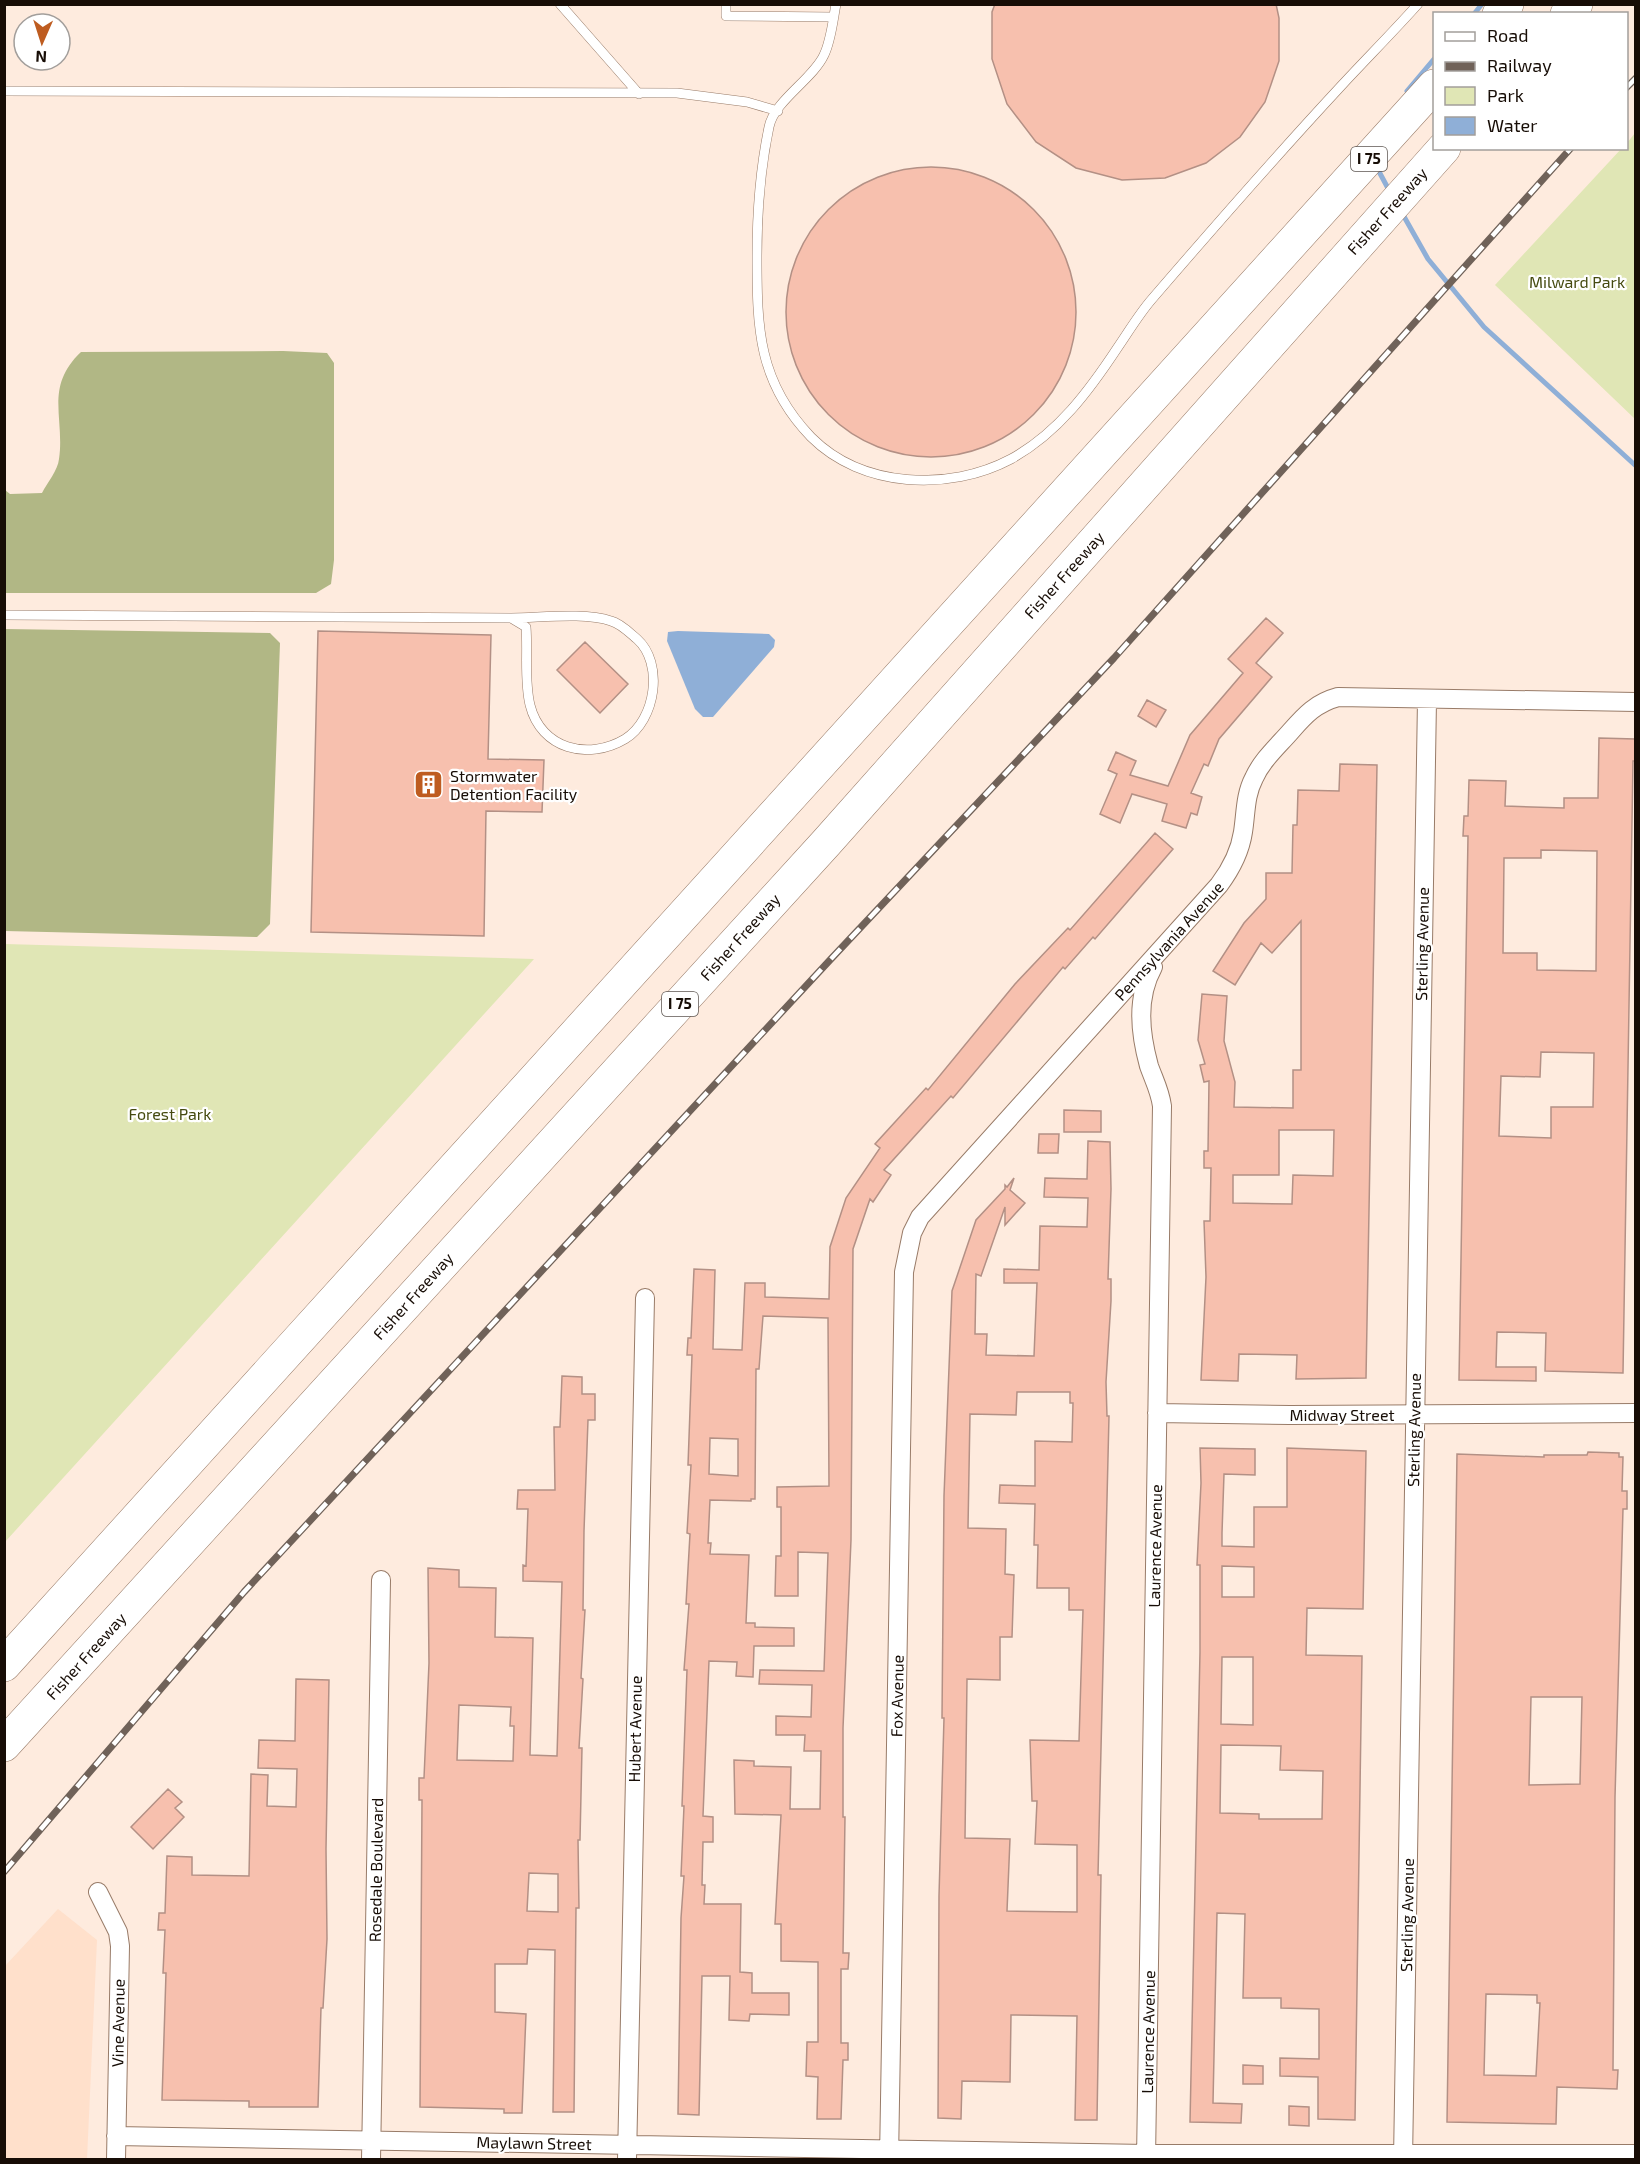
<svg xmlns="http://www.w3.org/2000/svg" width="1640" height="2164" font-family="'Exo 2',sans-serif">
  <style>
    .built { fill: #ffe0cb }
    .green { fill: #e0e6b5 }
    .forest { fill: #b1b785 }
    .water { fill: #8fafd7 }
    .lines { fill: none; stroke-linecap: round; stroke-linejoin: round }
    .stream { stroke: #8fafd7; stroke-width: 5 }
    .building { fill: #f7c0ae; stroke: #b39085; stroke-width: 1.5; fill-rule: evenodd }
    .lane-casing { stroke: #987b68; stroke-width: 10 }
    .street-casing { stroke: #987b68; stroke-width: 20 }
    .highway-casing { stroke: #987b68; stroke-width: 34 }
    .lane { stroke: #fff; stroke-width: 9 }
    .street { stroke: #fff; stroke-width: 18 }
    .highway { stroke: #fff; stroke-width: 33 }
    .rail-casing { stroke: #706259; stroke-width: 7 }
    .rail { stroke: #fff; stroke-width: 4.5; stroke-dasharray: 14; stroke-linecap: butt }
    .labels { text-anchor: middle; stroke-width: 4.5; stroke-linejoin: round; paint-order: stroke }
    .shield { fill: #fff; stroke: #5d5651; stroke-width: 1.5 }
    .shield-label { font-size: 15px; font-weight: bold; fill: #170d06 }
    .street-label { font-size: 16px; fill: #170d06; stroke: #fff }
    .park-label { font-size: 16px; fill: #454a0f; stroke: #fff }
    .poi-label { font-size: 16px; fill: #170d06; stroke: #fff; text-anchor: start }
  </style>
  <rect width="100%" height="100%" fill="#feebde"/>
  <path class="built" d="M 58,1909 L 97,1940 L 87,2159 L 5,2159 L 5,1966 Z"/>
  <path class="green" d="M 1635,133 L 1635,419 L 1495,285 L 1621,149 L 1626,148 L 1627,143 Z
    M 5,944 L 534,959 L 5,1542 L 4,944 Z"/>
  <path class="forest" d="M 283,351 L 327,353 L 334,363 L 334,560 L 331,584 L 316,593 L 5,593 L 5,490 L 10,494 L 42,493 C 47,483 58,470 59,459 C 65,418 44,387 81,352 Z
    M 5,629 L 270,633 L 280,643 L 270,924 L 257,937 L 5,931 Z"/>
  <path class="water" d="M 678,631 L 769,634 L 775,640 L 774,647 L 713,717 L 703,717 L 695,709 L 667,641 L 668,632 Z"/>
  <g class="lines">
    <path class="stream" d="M 1474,14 L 1482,4
      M 1407,91 L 1434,59
      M 1376,166 L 1390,192
      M 1402,213 L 1428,259 L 1484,327 L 1636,466"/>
  </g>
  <path class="building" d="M 995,4 L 1276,4 L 1279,18 L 1279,61 L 1265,102 L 1240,137 L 1206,163 L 1165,178 L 1122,180 L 1076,168 L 1036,142 L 1007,104 L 992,59 L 992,12 Z
    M786 312a145 145 0 1 1 290 0a145 145 0 1 1-290 0Z
    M 1266,618 L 1283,633 L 1256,663 L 1272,677 L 1219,739 L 1208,766 L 1204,764 L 1191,793 L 1202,797 L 1197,815 L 1191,813 L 1186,828 L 1162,821 L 1167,804 L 1132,794 L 1120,823 L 1100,814 L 1117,774 L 1108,770 L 1116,752 L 1136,761 L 1130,775 L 1168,786 L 1190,735 L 1243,673 L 1228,659 Z
    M 318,631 L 491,635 L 488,759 L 544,760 L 542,812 L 486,811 L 484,936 L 311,932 Z
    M 585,642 L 628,684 L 600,713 L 557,670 Z
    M 1147,700 L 1166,710 L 1156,727 L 1138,716 Z
    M 1599,738 L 1635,739 L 1635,761 L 1633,761 L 1623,1373 L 1545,1371 L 1546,1333 L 1497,1332 L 1496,1367 L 1536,1367 L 1536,1381 L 1459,1380 L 1468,836 L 1463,836 L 1464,816 L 1468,816 L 1469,780 L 1506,781 L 1505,806 L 1564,808 L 1564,798 L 1598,798 ZM 1541,850 L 1597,851 L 1596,971 L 1537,970 L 1537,953 L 1503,953 L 1504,858 L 1541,858 ZM 1541,1052 L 1594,1053 L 1593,1107 L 1551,1107 L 1551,1138 L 1499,1136 L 1501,1076 L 1540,1077 Z
    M 1340,764 L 1377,765 L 1366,1378 L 1296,1379 L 1297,1355 L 1239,1354 L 1238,1381 L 1201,1380 L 1206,1277 L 1204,1221 L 1210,1221 L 1211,1168 L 1204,1168 L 1204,1151 L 1208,1151 L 1209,1081 L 1204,1082 L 1200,1065 L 1205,1064 L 1198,1040 L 1202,994 L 1227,996 L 1224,1041 L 1235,1082 L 1234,1107 L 1293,1108 L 1293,1070 L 1301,1070 L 1301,921 L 1272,953 L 1261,943 L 1235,985 L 1213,971 L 1244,923 L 1266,899 L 1266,873 L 1292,873 L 1293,825 L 1297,825 L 1298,790 L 1339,791 ZM 1279,1130 L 1334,1130 L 1333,1176 L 1293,1175 L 1292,1204 L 1233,1203 L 1233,1175 L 1279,1175 Z
    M 1155,833 L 1173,849 L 1095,939 L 1093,937 L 1065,969 L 1063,967 L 953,1098 L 951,1096 L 884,1170 L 891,1175 L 873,1202 L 870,1199 L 853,1249 L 851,1540 L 843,1728 L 843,1817 L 845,1817 L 843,1953 L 849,1953 L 848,1969 L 841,1969 L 841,2043 L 848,2043 L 848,2060 L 843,2060 L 841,2119 L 817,2119 L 818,2077 L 806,2076 L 807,2042 L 818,2042 L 818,1962 L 781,1961 L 781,1924 L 775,1924 L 781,1815 L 735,1814 L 734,1760 L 754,1761 L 754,1766 L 791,1767 L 790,1809 L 820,1809 L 821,1751 L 804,1751 L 805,1735 L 776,1735 L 776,1716 L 811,1717 L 812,1685 L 759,1684 L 760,1670 L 824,1671 L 828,1553 L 798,1552 L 798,1596 L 775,1596 L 776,1556 L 781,1556 L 781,1507 L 777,1507 L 777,1487 L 829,1486 L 828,1318 L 763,1316 L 759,1369 L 756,1369 L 755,1499 L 751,1499 L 751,1501 L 710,1500 L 708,1543 L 711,1543 L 710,1554 L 749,1555 L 746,1623 L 755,1623 L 755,1627 L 794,1628 L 794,1646 L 754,1646 L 753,1677 L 736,1676 L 737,1662 L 709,1661 L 703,1816 L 713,1817 L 713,1842 L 703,1842 L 702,1885 L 705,1885 L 704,1904 L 741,1904 L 740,1972 L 752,1973 L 752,1993 L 789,1993 L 789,2015 L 750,2014 L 749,2021 L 729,2020 L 730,1976 L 702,1976 L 699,2115 L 678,2114 L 681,1918 L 684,1876 L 681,1876 L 684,1806 L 682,1806 L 687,1670 L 684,1670 L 689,1604 L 686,1604 L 690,1534 L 687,1533 L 691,1465 L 688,1465 L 692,1355 L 687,1355 L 688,1338 L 691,1338 L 694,1269 L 715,1270 L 713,1349 L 742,1350 L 745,1283 L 765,1283 L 765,1297 L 829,1299 L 830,1247 L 846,1198 L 880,1148 L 875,1144 L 926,1088 L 928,1090 L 1015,984 L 1068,928 L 1070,930 ZM 710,1438 L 738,1439 L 738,1476 L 709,1474 Z
    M 1064,1110 L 1101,1111 L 1101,1132 L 1064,1132 Z
    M 1039,1134 L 1059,1134 L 1058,1153 L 1038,1153 Z
    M 1088,1141 L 1110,1142 L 1111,1189 L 1108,1279 L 1111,1279 L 1111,1301 L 1106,1382 L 1107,1416 L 1109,1416 L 1099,1832 L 1098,1875 L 1101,1875 L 1097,2120 L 1075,2120 L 1077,2016 L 1011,2015 L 1010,2082 L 962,2081 L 961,2119 L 938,2118 L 939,1896 L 944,1718 L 942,1718 L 944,1496 L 952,1291 L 976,1220 L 1005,1189 L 1005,1185 L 1007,1187 L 1014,1178 L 1010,1190 L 1025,1203 L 1005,1225 L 1005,1207 L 981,1276 L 976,1274 L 975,1334 L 987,1334 L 986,1355 L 1034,1356 L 1037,1283 L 1004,1283 L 1004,1269 L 1039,1270 L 1040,1226 L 1087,1227 L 1088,1198 L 1044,1197 L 1045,1178 L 1087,1179 ZM 1017,1392 L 1070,1392 L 1070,1403 L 1073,1403 L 1072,1442 L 1035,1441 L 1035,1486 L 1000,1485 L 999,1503 L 1035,1504 L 1034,1545 L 1038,1545 L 1037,1588 L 1069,1588 L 1069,1610 L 1083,1610 L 1079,1741 L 1030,1740 L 1032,1801 L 1037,1801 L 1035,1844 L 1077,1845 L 1077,1912 L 1007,1911 L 1010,1839 L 965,1838 L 967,1679 L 1000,1680 L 1000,1637 L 1012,1637 L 1014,1575 L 1005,1574 L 1006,1529 L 968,1528 L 970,1414 L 1016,1415 Z
    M 562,1376 L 582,1377 L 582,1394 L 595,1394 L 595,1420 L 588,1420 L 584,1531 L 583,1610 L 585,1610 L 581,1678 L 583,1679 L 579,1748 L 582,1748 L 580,1840 L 578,1840 L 579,1908 L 576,1908 L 574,2112 L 553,2112 L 555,1950 L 528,1949 L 527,1964 L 495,1964 L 495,2012 L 526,2014 L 522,2113 L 504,2113 L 504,2109 L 420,2107 L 422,1800 L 419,1800 L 419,1778 L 424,1778 L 429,1663 L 428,1568 L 459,1570 L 459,1587 L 496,1588 L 495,1637 L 533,1638 L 530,1755 L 557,1756 L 562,1582 L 523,1581 L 523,1565 L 526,1566 L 528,1509 L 517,1509 L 518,1490 L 555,1490 L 554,1427 L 560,1427 ZM 459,1705 L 511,1707 L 510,1726 L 514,1726 L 513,1761 L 457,1760 ZM 529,1873 L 558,1874 L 558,1912 L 527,1911 Z
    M 1200,1448 L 1255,1449 L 1255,1475 L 1224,1474 L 1222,1533 L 1222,1546 L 1254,1547 L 1254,1507 L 1287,1507 L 1287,1448 L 1366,1451 L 1363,1609 L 1307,1608 L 1306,1655 L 1362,1656 L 1355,2120 L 1318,2119 L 1318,2077 L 1280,2076 L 1280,2058 L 1319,2059 L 1319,2009 L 1281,2008 L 1281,1998 L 1243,1998 L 1245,1914 L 1217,1913 L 1213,2103 L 1242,2104 L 1241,2123 L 1190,2122 L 1200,1652 L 1200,1565 L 1197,1565 L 1201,1483 ZM 1222,1566 L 1254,1567 L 1254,1597 L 1222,1597 ZM 1222,1657 L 1253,1657 L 1253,1725 L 1221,1724 ZM 1221,1745 L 1281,1746 L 1280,1770 L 1323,1771 L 1322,1819 L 1259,1819 L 1259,1814 L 1220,1813 Z
    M 1588,1452 L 1619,1453 L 1619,1457 L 1623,1457 L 1622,1491 L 1627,1491 L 1627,1509 L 1623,1509 L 1615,1797 L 1613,2070 L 1618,2070 L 1617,2089 L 1557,2087 L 1556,2124 L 1447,2122 L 1457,1454 L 1544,1457 L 1544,1455 L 1587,1455 ZM 1531,1697 L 1582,1697 L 1580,1784 L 1529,1785 ZM 1486,1994 L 1537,1995 L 1537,2003 L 1540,2003 L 1536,2076 L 1484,2075 Z
    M 296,1679 L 329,1680 L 326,1849 L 327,1939 L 323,2008 L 321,2008 L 318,2107 L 249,2107 L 249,2101 L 162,2100 L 166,1973 L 163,1973 L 165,1930 L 158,1930 L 159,1913 L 165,1913 L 167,1856 L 192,1857 L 192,1875 L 249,1876 L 251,1774 L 268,1775 L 267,1806 L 296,1807 L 297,1769 L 258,1768 L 259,1740 L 295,1741 Z
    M 168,1789 L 182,1802 L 175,1808 L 184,1817 L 153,1849 L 131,1827 Z
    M 1243,2065 L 1263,2066 L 1263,2084 L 1243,2084 Z
    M 1289,2106 L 1309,2107 L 1309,2126 L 1289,2125 Z"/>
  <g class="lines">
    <defs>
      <path id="lane" d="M 560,4 L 639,94
        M 726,4 L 726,16 L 833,17
        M 836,4 C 833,20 831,41 824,55 C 813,79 774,101 769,127 C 760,170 757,212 757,256 C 757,328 758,382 811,437 C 862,488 949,492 1011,459 C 1058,433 1089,391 1118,347 C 1129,331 1139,314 1152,299 C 1214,227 1277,155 1342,85 C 1367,58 1393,32 1418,4
        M 4,91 L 677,93 L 747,102 L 778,111
        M 4,615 L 511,618 C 540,618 584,612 611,621 C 620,623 630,633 637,639 C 664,663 656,720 625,739 C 588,761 541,749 530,705 C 524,680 528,652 526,627 L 511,618"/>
      <path id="street" d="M 1157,1413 L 1290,1415 L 1636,1413
        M 98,1892 L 118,1932 L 120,1946 L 116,2160
        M 116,2136 L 1146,2154 L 1636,2154
        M 371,2160 L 381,1580
        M 627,2160 L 645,1298
        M 889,2160 L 904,1272 L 912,1233 L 920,1217 L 1219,885 C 1231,869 1240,852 1243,832 C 1246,813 1245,795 1254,778 C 1262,760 1278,746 1291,731 C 1305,715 1316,703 1338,697 L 1636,702
        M 1146,2160 L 1162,1106 C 1160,1091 1154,1080 1149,1066 C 1140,1033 1136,998 1153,967
        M 1403,2160 L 1427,700"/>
      <path id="highway" d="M 1499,14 L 1507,4
        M 1567,14 L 1576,4
        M 4,1665 L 1434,86
        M 4,1745 L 826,843 L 1444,148"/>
    </defs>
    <use href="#lane" class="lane-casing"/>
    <use href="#street" class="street-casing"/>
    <use href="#highway" class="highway-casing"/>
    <use href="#lane" class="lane"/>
    <use href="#street" class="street"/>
    <use href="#highway" class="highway"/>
    <defs>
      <path id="rail" d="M 1626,88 L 1636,78
        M 4,1872 L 244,1592 L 830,960 L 1114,658 L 1571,148"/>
    </defs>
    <use href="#rail" class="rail-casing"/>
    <use href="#rail" class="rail"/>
  </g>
  <defs>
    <symbol id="building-square" viewBox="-11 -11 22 22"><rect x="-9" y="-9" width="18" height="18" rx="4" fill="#be5c20" stroke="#fff"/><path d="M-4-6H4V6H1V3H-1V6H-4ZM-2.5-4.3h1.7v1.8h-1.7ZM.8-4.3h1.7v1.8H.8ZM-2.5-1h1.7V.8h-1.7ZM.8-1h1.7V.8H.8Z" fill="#fff"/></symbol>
  </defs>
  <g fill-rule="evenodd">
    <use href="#building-square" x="412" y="768" width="33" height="33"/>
  </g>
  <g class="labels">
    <g class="shield">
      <rect x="1351" y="147" width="36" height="24" rx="4.5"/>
      <rect x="662" y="992" width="36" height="24" rx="4.5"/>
    </g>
    <g class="shield-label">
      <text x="1369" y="164">I 75</text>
      <text x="680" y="1009">I 75</text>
    </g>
    <g class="street-label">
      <text transform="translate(1387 211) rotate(-48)" y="6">Fisher Freeway</text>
      <text transform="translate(1064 575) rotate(-48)" y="6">Fisher Freeway</text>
      <text transform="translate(740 937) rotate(-48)" y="6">Fisher Freeway</text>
      <text transform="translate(1169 941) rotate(-48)" y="6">Pennsylvania Avenue</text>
      <text transform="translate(1422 944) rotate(-89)" y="6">Sterling Avenue</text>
      <text transform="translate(413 1296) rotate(-48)" y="6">Fisher Freeway</text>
      <text x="1342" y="1421">Midway Street</text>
      <text transform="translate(1414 1430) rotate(-89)" y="6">Sterling Avenue</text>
      <text transform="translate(1155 1546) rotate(-89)" y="6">Laurence Avenue</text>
      <text transform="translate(86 1656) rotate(-48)" y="6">Fisher Freeway</text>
      <text transform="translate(897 1696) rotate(-89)" y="6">Fox Avenue</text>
      <text transform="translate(635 1729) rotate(-89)" y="6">Hubert Avenue</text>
      <text transform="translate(376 1870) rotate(-89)" y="6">Rosedale Boulevard</text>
      <text transform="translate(1407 1915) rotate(-89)" y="6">Sterling Avenue</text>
      <text transform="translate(118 2023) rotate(-89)" y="6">Vine Avenue</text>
      <text transform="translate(1148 2032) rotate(-89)" y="6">Laurence Avenue</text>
      <text transform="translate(534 2143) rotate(1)" y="6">Maylawn Street</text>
    </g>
    <g class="park-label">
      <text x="1577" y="288">Milward Park</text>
      <text x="170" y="1120">Forest Park</text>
    </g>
    <g class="poi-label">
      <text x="450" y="782">Stormwater<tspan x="450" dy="18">Detention Facility</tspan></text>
    </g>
  </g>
  <rect width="1640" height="2164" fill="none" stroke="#170d06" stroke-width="12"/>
  <rect x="1433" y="12" width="195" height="138" fill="#ffffff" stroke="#a29e9b" stroke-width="1.5"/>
  <rect x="1445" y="32" width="30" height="9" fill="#ffffff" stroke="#a29e9b" stroke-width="1.5"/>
  <text x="1487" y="42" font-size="18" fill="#170d06">Road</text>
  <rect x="1445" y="62" width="30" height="9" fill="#706259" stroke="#a29e9b" stroke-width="1.5"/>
  <text x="1487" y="72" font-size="18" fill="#170d06">Railway</text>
  <rect x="1445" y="87" width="30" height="18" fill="#e0e6b5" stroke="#a29e9b" stroke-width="1.5"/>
  <text x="1487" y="102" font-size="18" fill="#170d06">Park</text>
  <rect x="1445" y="117" width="30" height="18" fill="#8fafd7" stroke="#a29e9b" stroke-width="1.5"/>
  <text x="1487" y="132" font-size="18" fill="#170d06">Water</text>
  <g transform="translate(42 42) rotate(183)"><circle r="28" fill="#ffffff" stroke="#a29e9b" stroke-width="1.5"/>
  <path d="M0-4.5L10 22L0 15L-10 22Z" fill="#be5c20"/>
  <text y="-9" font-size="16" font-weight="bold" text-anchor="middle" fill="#170d06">N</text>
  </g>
</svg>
